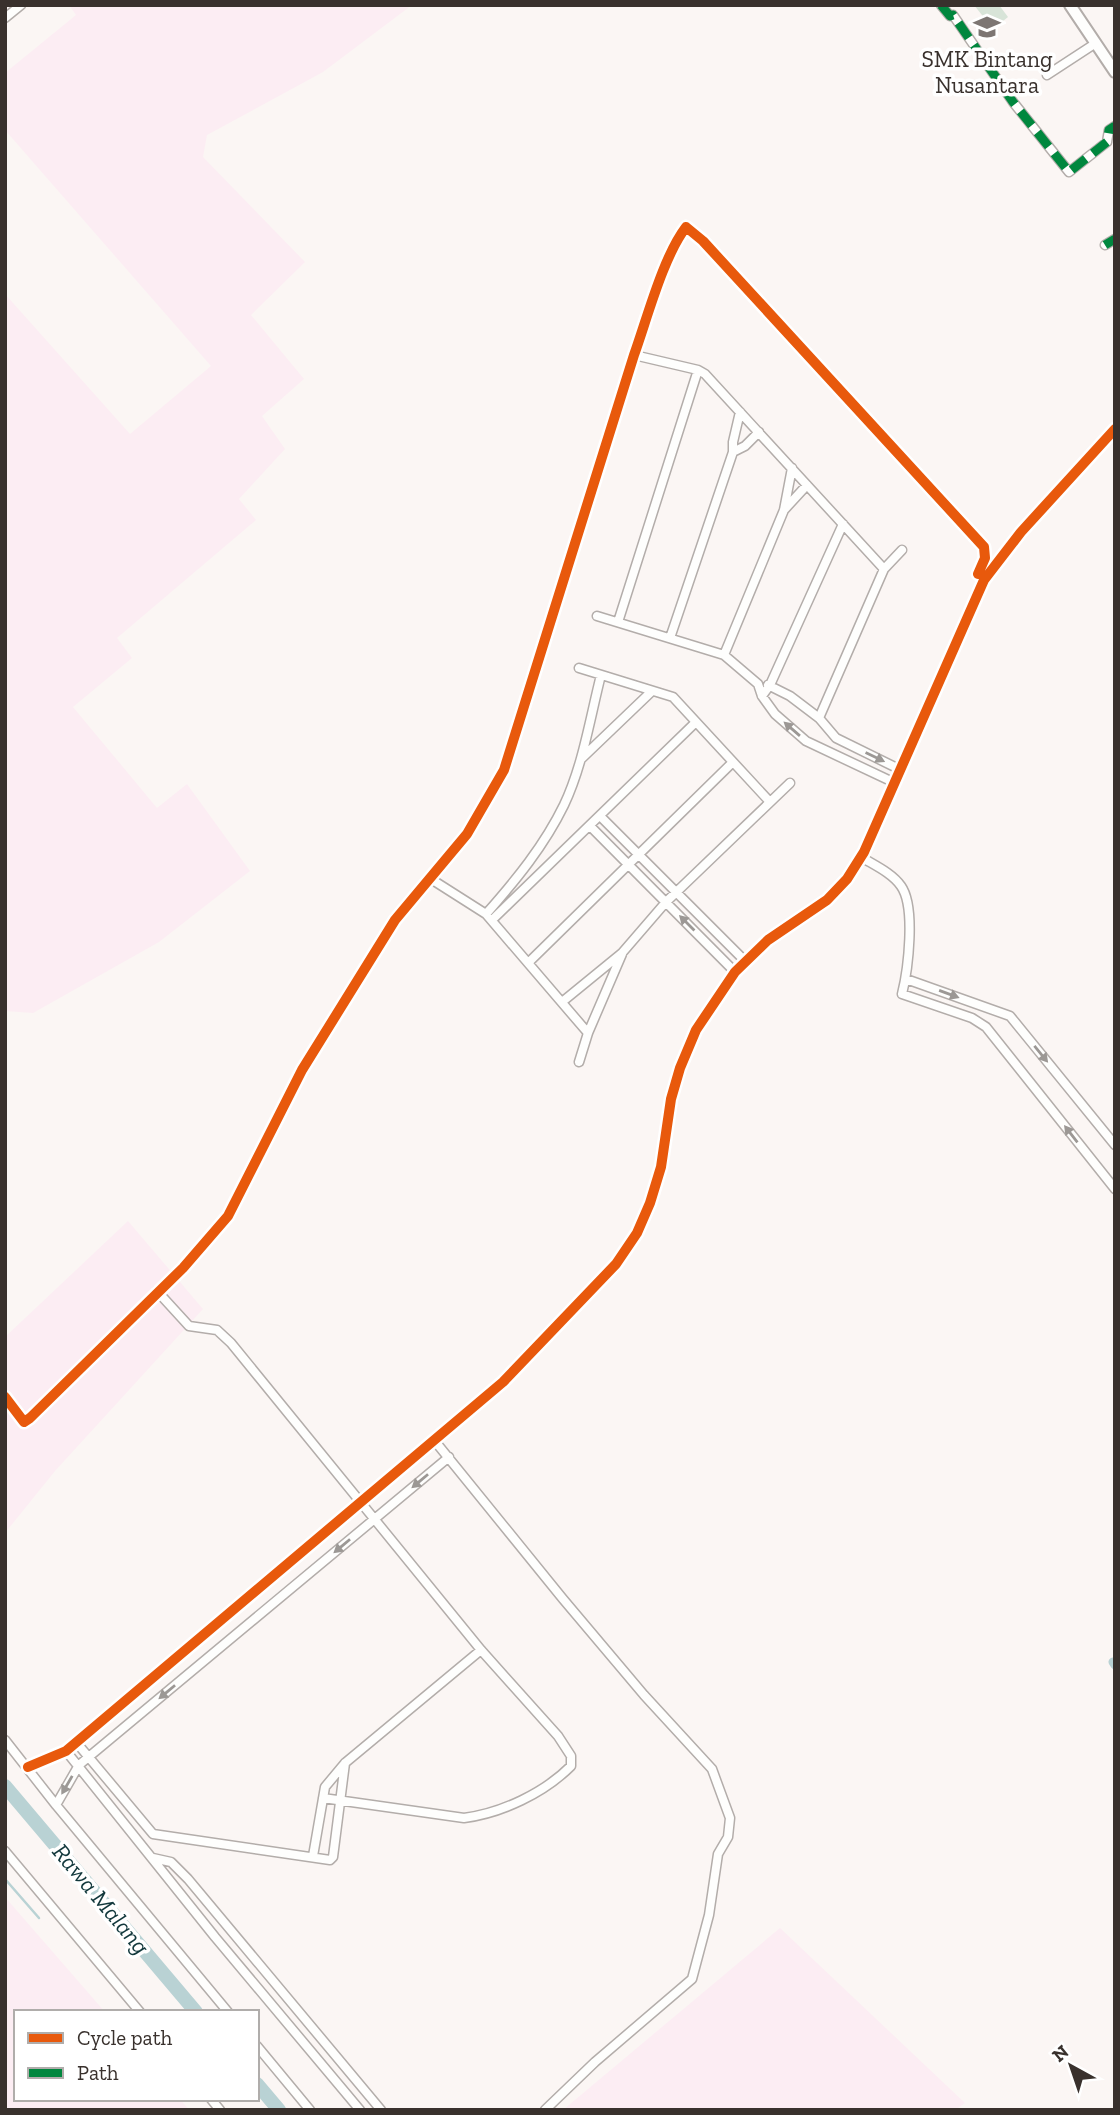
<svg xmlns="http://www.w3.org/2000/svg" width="1120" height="2115" font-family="'Zilla Slab',serif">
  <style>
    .industrial { fill: #fcedf3 }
    .green { fill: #d8e4d8 }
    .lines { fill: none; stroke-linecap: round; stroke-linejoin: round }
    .stream { stroke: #b9d2d4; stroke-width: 2.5 }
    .canal { stroke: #b9d2d4; stroke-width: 9 }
    .river { stroke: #b9d2d4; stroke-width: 14 }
    .minor-casing { stroke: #b3adaa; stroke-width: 11 }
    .tertiary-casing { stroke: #b3adaa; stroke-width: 14 }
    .minor { stroke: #fefefd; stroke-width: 8 }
    .tertiary { stroke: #fefefd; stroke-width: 10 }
    .quiet { stroke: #00873e; stroke-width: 9; stroke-dasharray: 18 9; stroke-linecap: butt }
    .cycleway-casing { stroke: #fff; stroke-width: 15 }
    .cycleway { stroke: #e8590c; stroke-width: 10 }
    .oneway { fill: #9c9895 }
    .labels { text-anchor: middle; stroke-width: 7; stroke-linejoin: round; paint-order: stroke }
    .poi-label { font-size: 23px; fill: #39312d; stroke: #fff }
    .water-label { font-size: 24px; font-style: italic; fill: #12383c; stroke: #fff }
  </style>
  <rect width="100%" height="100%" fill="#fbf6f4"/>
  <path class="industrial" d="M 69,5 L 412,5 L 323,72 L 207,135 L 203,157 L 305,262 L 251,315 L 304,379 L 262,416 L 285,449 L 239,499 L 256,520 L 117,638 L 132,658 L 73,707 L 157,808 L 187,784 L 250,871 L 159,942 L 33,1013 L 5,1011 L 5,294 L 130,434 L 211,366 L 5,130 L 5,73 L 76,15 Z
    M 128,1221 L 203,1309 L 55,1471 L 5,1533 L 5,1337 Z
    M 5,1897 L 105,2012 L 16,2012 L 16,2099 L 180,2099 L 189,2110 L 5,2110 Z
    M 780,1928 L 965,2103 L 955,2110 L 563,2110 Z"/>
  <path class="green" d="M 974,5 L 999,5 L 1008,17 L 993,29 Z"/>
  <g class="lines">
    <path class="stream" d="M 5,1879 L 39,1918"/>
    <path class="canal" d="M 1113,1662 L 1115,1665"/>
    <path class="river" d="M 5,1786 L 196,2012
      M 257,2084 L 279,2110"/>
    <defs>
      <path id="minor" d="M 941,5 L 950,16 L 953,15 L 1013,102 L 1069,172 L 1107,142 L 1109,130 L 1115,126
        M 5,18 L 21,5
        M 1047,75 L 1096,43
        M 1105,245 L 1115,239
        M 634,355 L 698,370 L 705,374 L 884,569
        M 733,452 L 745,446 L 759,432
        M 784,510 L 807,485
        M 597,616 L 724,655 L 758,684 L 762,696 L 775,714 L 806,741 L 895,783
        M 618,622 L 698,370
        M 670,638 L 733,452 L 733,442 L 740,412
        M 724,655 L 784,510 L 792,468
        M 579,668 L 673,697 L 770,802
        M 768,685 L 790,696 L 819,718 L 836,738 L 901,770
        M 762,696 L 770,685 L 843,524
        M 819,718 L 884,569 L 902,550
        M 581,759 L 652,691
        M 600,816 L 745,961
        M 590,826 L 735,972
        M 861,857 C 874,865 892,873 901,886 C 916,907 908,970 902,994 L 972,1018 L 986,1027 L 1115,1189
        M 431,879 L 486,914 L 588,1033
        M 486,914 C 516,880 544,846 564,805 C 583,765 590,718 601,675
        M 492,920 L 696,722
        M 528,963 L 733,762
        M 906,979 L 1010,1016 L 1115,1145
        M 562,1002 L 622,953 L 666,902 L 790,783
        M 579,1062 L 588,1033 L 622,954
        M 157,1291 L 189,1326 L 217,1330 L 231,1343 L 481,1650 L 558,1736 L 571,1756 L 571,1766 C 544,1793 502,1813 464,1818 L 323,1798
        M 5,1397 L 24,1422 L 30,1418 L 183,1268 L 228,1216 L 302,1070 L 395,920 L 467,834 L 504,770 L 634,355 C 647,319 663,257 686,227 L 703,241 L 984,547 L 985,558 L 978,574
        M 434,1440 L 563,1599 L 644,1695 L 712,1769 L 730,1818 L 728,1837 L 718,1854 L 709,1915 L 692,1979 L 595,2062 L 545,2110
        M 5,1740 L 56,1805 L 228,2012
        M 76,1742 L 153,1834 L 330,1860 L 333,1857 L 345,1763
        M 66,1751 L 215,1937 L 360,2110
        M 28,1767 L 66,1751 L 503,1382 L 616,1264 L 637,1233 L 650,1203 L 661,1167 L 671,1099 L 680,1068 L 696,1030 L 735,972 L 768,940 L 827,900 L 847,879 L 864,852 L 984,580 L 1021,532 L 1115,429
        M 56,1805 L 79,1765 L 449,1457
        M 5,1851 L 140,2012
        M 313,1856 L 325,1787 L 345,1763 L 481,1650
        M 153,1858 L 171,1862 L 188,1879 L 381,2110
        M 257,2046 L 310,2110
        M 211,2099 L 220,2110"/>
      <path id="tertiary" d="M 1070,5 L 1115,72"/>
    </defs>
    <use href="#minor" class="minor-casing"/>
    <use href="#tertiary" class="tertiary-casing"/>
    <use href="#minor" class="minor"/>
    <use href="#tertiary" class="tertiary"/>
    <path class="quiet" d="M 941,5 L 950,16 L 953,15 L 1013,102 L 1069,172 L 1107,142 L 1109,130 L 1115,126
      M 1105,245 L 1115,239"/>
    <defs>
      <path id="cycleway" d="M 5,1397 L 24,1422 L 30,1418 L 183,1268 L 228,1216 L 302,1070 L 395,920 L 467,834 L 504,770 L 634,355 C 647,319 663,257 686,227 L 703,241 L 984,547 L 985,558 L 978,574
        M 28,1767 L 66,1751 L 503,1382 L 616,1264 L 637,1233 L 650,1203 L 661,1167 L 671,1099 L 680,1068 L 696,1030 L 735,972 L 768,940 L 827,900 L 847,879 L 864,852 L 984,580 L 1021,532 L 1115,429"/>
    </defs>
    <use href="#cycleway" class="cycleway-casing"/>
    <use href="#cycleway" class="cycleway"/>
  </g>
  <defs><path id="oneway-solid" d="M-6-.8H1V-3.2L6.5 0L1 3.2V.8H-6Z" transform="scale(1.75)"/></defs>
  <g class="oneway">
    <use href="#oneway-solid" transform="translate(792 729) rotate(-139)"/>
    <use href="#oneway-solid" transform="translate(875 757) rotate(26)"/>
    <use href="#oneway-solid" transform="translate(687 923) rotate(-135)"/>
    <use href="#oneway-solid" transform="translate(949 994) rotate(20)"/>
    <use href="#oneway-solid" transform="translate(1041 1054) rotate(51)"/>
    <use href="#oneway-solid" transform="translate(1071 1134) rotate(-128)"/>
    <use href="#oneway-solid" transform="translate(420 1481) rotate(140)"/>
    <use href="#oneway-solid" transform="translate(342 1546) rotate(140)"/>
    <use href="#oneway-solid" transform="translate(167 1692) rotate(140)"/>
    <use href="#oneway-solid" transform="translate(67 1785) rotate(120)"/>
  </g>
  <defs>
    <symbol id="school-bare" viewBox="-9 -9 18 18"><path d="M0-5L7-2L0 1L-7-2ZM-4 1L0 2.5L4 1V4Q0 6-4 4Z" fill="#7d7673" stroke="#fff" stroke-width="2.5" paint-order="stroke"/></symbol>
  </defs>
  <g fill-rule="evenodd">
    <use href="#school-bare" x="968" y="8" width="38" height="38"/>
  </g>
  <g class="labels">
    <g class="poi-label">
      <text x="987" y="67">SMK Bintang<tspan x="987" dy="26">Nusantara</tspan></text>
    </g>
    <g class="water-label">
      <text transform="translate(101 1899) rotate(50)" y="8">Rawa Malang</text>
    </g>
  </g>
  <rect width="1120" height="2115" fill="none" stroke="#39312d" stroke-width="14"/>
  <rect x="14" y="2010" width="245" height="91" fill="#ffffff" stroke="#b0adab" stroke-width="2"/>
  <rect x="28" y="2033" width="35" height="10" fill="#e8590c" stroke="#b0adab" stroke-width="2"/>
  <text x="77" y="2045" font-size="21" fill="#39312d">Cycle path</text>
  <rect x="28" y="2068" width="35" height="10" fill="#00873e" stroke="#b0adab" stroke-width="2"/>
  <text x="77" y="2080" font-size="21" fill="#39312d">Path</text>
  <g transform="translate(1071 2066) rotate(320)" stroke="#ffffff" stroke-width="5" paint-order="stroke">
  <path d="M0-5L12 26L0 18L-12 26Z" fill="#39312d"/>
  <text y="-10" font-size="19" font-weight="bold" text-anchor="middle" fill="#39312d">N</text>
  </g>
</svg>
